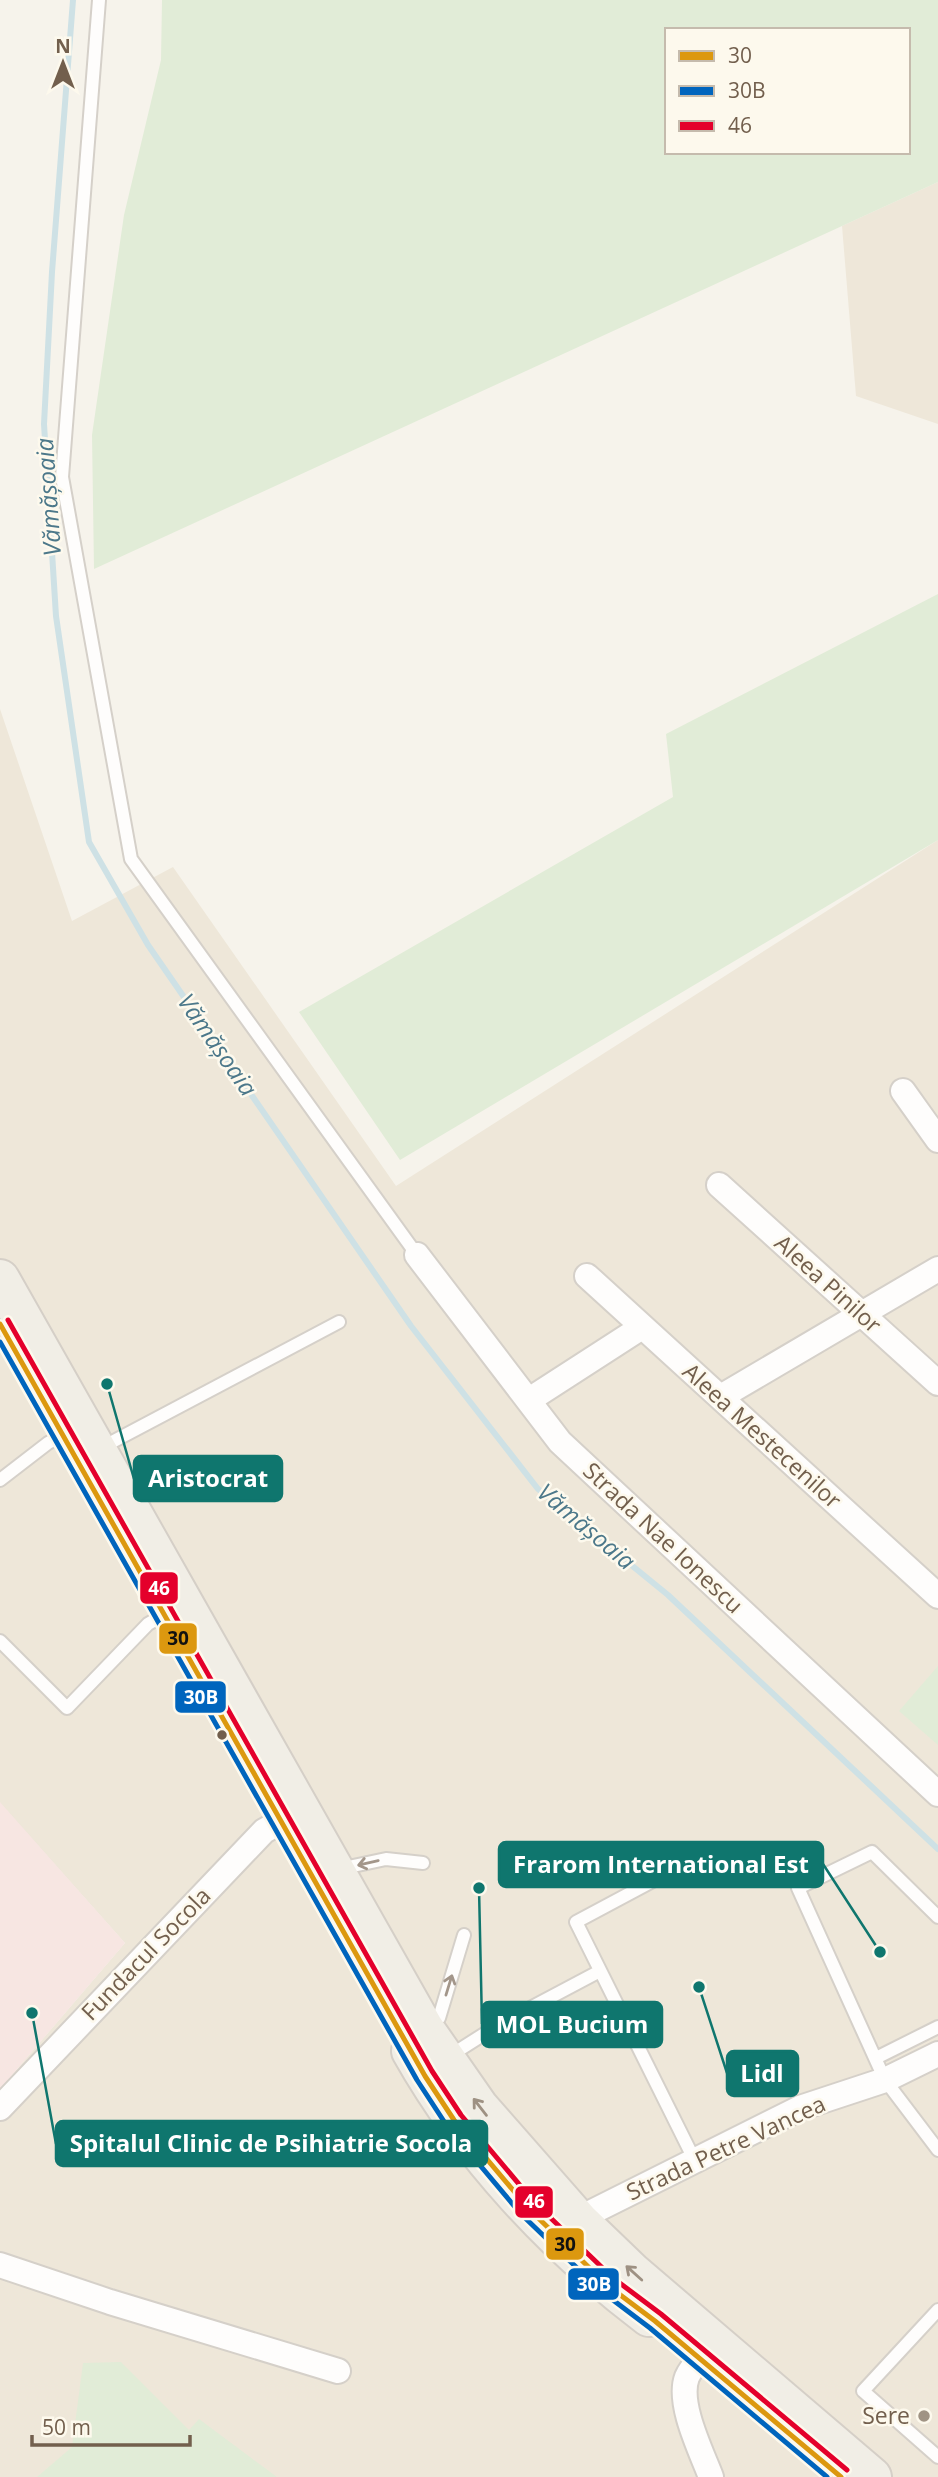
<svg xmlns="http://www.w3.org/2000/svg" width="938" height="2477" font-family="'Open Sans',sans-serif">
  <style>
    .residential { fill: #eee7d9 }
    .medical { fill: #f7e6e2 }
    .green { fill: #e1ecd7; fill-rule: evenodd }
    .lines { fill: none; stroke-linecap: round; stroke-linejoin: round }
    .stream { stroke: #cee1e5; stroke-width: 6 }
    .service-casing { stroke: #d5d0c9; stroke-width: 16 }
    .minor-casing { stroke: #d5d0c9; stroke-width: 28 }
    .primary-casing { stroke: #d5cfc7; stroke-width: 42 }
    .service { stroke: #fefdfc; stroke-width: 12 }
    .minor { stroke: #fefdfc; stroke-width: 24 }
    .primary { stroke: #f1eee6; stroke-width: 38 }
    .bus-1-casing { stroke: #fdf9ed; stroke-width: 10 }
    .bus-2-casing { stroke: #fdf9ed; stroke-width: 10 }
    .bus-3-casing { stroke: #fdf9ed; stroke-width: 10 }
    .bus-1 { stroke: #dc980f; stroke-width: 5 }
    .bus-2 { stroke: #0065bd; stroke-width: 5 }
    .bus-3 { stroke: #e4002b; stroke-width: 5 }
    .oneway { stroke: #a3968a }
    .oneway2 { stroke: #9e9183 }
    .bus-dot { fill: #725f4d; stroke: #fdf9ed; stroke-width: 2.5 }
    .poi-dot { fill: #a09384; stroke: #fdf9ed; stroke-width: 2.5 }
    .labels { text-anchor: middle; stroke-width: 5; stroke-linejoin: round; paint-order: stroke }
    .street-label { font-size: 23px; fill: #725f4d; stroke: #fdf9ed }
    .poi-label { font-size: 23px; fill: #725f4d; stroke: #fdf9ed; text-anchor: end }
    .water-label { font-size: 24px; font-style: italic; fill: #4c788a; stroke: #fdf9ed }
    .leader { fill: none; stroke: #0f766e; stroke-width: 2.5 }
    .callout-dot { fill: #0f766e; stroke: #fdf9ed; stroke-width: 2.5 }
    .callout { fill: #0f766e; stroke: #0f766e; stroke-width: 2.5 }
    .callout-label { font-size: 24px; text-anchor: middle; font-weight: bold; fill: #fff }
    .line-badge { stroke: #fdf9ed; stroke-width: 2.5 }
    .badge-label { font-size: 19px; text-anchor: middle; font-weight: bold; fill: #fff }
    .pale-badge-label { font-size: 19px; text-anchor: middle; font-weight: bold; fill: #111 }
  </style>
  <rect width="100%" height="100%" fill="#f6f3eb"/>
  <path class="residential" d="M 938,182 L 938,424 L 856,396 L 842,226 Z
    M 0,709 L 72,921 L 173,867 L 396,1186 L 938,840 L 938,2477 L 0,2477 L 0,2089 L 125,1943 L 0,1803 Z"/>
  <path class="medical" d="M 0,1802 L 125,1943 L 0,2089 Z"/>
  <path class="green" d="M 162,0 L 938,0 L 938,182 L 94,569 L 92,435 L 124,215 L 161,60 ZM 667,30 L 908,30 L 908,152 L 667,152 Z
    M 938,594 L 938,840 L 400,1160 L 299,1012 L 673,797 L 666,734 Z
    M 938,1666 L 938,1745 L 899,1711 Z
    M 121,2362 L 189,2430 L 199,2419 L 277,2477 L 37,2477 L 72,2447 L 83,2363 Z"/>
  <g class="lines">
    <path class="stream" d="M 73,0 L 52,272 L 44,424 L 56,616 L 89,842 L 148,945 L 411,1326 L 538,1489 L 668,1595 L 938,1849"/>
    <defs>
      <path id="service" d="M 99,0 L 62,477 L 131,859 L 417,1255
        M 78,1460 L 339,1322
        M 0,1480 L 48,1443 L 79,1426
        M 0,1641 L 67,1708 L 148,1624 L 179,1606
        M 664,1875 L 576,1922 L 694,2159
        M 318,1885 L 353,1866 L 386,1859 L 423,1863
        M 938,1917 L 872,1852 L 798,1888 L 885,2080 L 938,2150
        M 428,2026 L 439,2018 L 464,1935
        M 448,2057 L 500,2024 L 600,1971
        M 876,2058 L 938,2027
        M 938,2310 L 863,2391 L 938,2457"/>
      <path id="minor" d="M 903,1091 L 938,1140
        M 719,1185 L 938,1383
        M 417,1255 L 560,1442 L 938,1794
        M 587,1276 L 938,1596
        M 722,1399 L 729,1392 L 938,1269
        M 529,1400 L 642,1327
        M 0,2108 L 264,1831 L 301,1810
        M 572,2230 L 592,2212 L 800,2108 L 885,2080 L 938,2054
        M 0,2265 L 110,2302 L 338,2371
        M 711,2477 C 701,2451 677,2403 687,2377 C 692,2365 706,2353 714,2342"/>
      <path id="primary" d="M 0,1279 L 424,2028 L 479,2107 L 580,2222 L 632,2272 L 872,2477
        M 411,2051 C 469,2154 555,2246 649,2317"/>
    </defs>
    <use href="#service" class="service-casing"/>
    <use href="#minor" class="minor-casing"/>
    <use href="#primary" class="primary-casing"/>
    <use href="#service" class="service"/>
    <use href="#minor" class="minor"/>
    <use href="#primary" class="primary"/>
    <defs>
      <path id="bus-1" d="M 0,1324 L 425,2076 L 454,2120 L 528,2208 L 607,2285 L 655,2321 L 841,2477"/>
      <path id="bus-2" d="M 0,1342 L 417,2080 L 447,2126 L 521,2214 L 601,2291 L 650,2328 L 827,2477"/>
      <path id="bus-3" d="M 8,1320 L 432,2071 L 461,2115 L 534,2202 L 613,2278 L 661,2314 L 847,2470"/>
    </defs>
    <use href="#bus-1" class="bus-1-casing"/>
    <use href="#bus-2" class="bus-2-casing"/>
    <use href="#bus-3" class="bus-3-casing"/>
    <use href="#bus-1" class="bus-1"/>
    <use href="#bus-2" class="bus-2"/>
    <use href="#bus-3" class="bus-3"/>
  </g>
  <defs><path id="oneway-shaft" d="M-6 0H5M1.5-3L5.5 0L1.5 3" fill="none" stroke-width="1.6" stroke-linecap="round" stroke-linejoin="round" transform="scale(1.75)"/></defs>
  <g class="oneway">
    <use href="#oneway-shaft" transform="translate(368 1863) rotate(167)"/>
    <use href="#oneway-shaft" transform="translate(449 1985) rotate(-73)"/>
  </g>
  <g class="oneway2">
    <use href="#oneway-shaft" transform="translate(480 2107) rotate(-128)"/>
    <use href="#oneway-shaft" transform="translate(634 2273) rotate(-138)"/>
  </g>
  <circle class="bus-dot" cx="222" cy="1735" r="6"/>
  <circle class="poi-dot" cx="924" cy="2416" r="7"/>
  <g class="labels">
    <g class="street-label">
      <text transform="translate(828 1284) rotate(42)" y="8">Aleea Pinilor</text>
      <text transform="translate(762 1436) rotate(42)" y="8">Aleea Mestecenilor</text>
      <text transform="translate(663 1538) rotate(43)" y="8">Strada Nae Ionescu</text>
      <text transform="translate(146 1954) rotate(-46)" y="8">Fundacul Socola</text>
      <text transform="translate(726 2148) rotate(-25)" y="8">Strada Petre Vancea</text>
    </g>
    <g class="poi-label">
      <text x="910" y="2424">Sere</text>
    </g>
    <g class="water-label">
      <text transform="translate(49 497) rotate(-94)" y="8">Vămășoaia</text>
      <text transform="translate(217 1045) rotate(55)" y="8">Vămășoaia</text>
      <text transform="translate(586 1527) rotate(40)" y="8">Vămășoaia</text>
    </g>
  </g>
  <path class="leader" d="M107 1384L134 1479M880 1952L823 1864M479 1888L482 2024M699 1987L727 2073M32 2013L56 2144"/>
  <g class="callout-dot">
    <circle cx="107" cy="1384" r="7"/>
    <circle cx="880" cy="1952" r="7"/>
    <circle cx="479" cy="1888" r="7"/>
    <circle cx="699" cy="1987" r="7"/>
    <circle cx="32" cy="2013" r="7"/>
  </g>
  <g class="callout">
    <rect x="134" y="1456" width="148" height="45" rx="7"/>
    <rect x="499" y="1842" width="324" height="45" rx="7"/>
    <rect x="482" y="2002" width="180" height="45" rx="7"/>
    <rect x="727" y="2051" width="71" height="45" rx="7"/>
    <rect x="56" y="2121" width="431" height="45" rx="7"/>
  </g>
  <g class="callout-label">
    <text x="208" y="1487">Aristocrat</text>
    <text x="661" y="1873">Frarom International Est</text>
    <text x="572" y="2033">MOL Bucium</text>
    <text x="762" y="2082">Lidl</text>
    <text x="271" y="2152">Spitalul Clinic de Psihiatrie Socola</text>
  </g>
  <g class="line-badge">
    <rect x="139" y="1571" width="40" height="34" rx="7" fill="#e4002b"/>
    <rect x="158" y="1622" width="40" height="33" rx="7" fill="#dc980f"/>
    <rect x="174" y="1680" width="53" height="34" rx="7" fill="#0065bd"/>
    <rect x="514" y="2185" width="40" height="34" rx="7" fill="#e4002b"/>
    <rect x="545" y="2227" width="40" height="34" rx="7" fill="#dc980f"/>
    <rect x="567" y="2267" width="53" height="34" rx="7" fill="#0065bd"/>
  </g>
  <g class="badge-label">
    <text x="159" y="1595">46</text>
    <text x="201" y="1704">30B</text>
    <text x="534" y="2208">46</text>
    <text x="594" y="2291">30B</text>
  </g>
  <g class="pale-badge-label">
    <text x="178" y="1645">30</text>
    <text x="565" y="2251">30</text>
  </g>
  <rect x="665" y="28" width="245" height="126" fill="#fdf9ed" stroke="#c5bbad" stroke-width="2"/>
  <rect x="679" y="51" width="35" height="10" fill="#dc980f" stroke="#c5bbad" stroke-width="2"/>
  <text x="728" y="63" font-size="21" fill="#725f4d">30</text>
  <rect x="679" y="86" width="35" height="10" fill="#0065bd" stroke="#c5bbad" stroke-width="2"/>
  <text x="728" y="98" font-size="21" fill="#725f4d">30B</text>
  <rect x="679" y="121" width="35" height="10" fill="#e4002b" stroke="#c5bbad" stroke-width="2"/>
  <text x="728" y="133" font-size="21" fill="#725f4d">46</text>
  <g transform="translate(63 63)" stroke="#fdf9ed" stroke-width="5" paint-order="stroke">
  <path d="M0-5L12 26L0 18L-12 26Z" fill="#725f4d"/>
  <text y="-10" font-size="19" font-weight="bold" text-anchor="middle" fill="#725f4d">N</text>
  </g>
  <path d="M32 2435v10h158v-10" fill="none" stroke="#725f4d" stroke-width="3.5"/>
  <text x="42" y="2435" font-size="21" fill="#725f4d" stroke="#fdf9ed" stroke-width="5" paint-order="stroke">50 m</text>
</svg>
